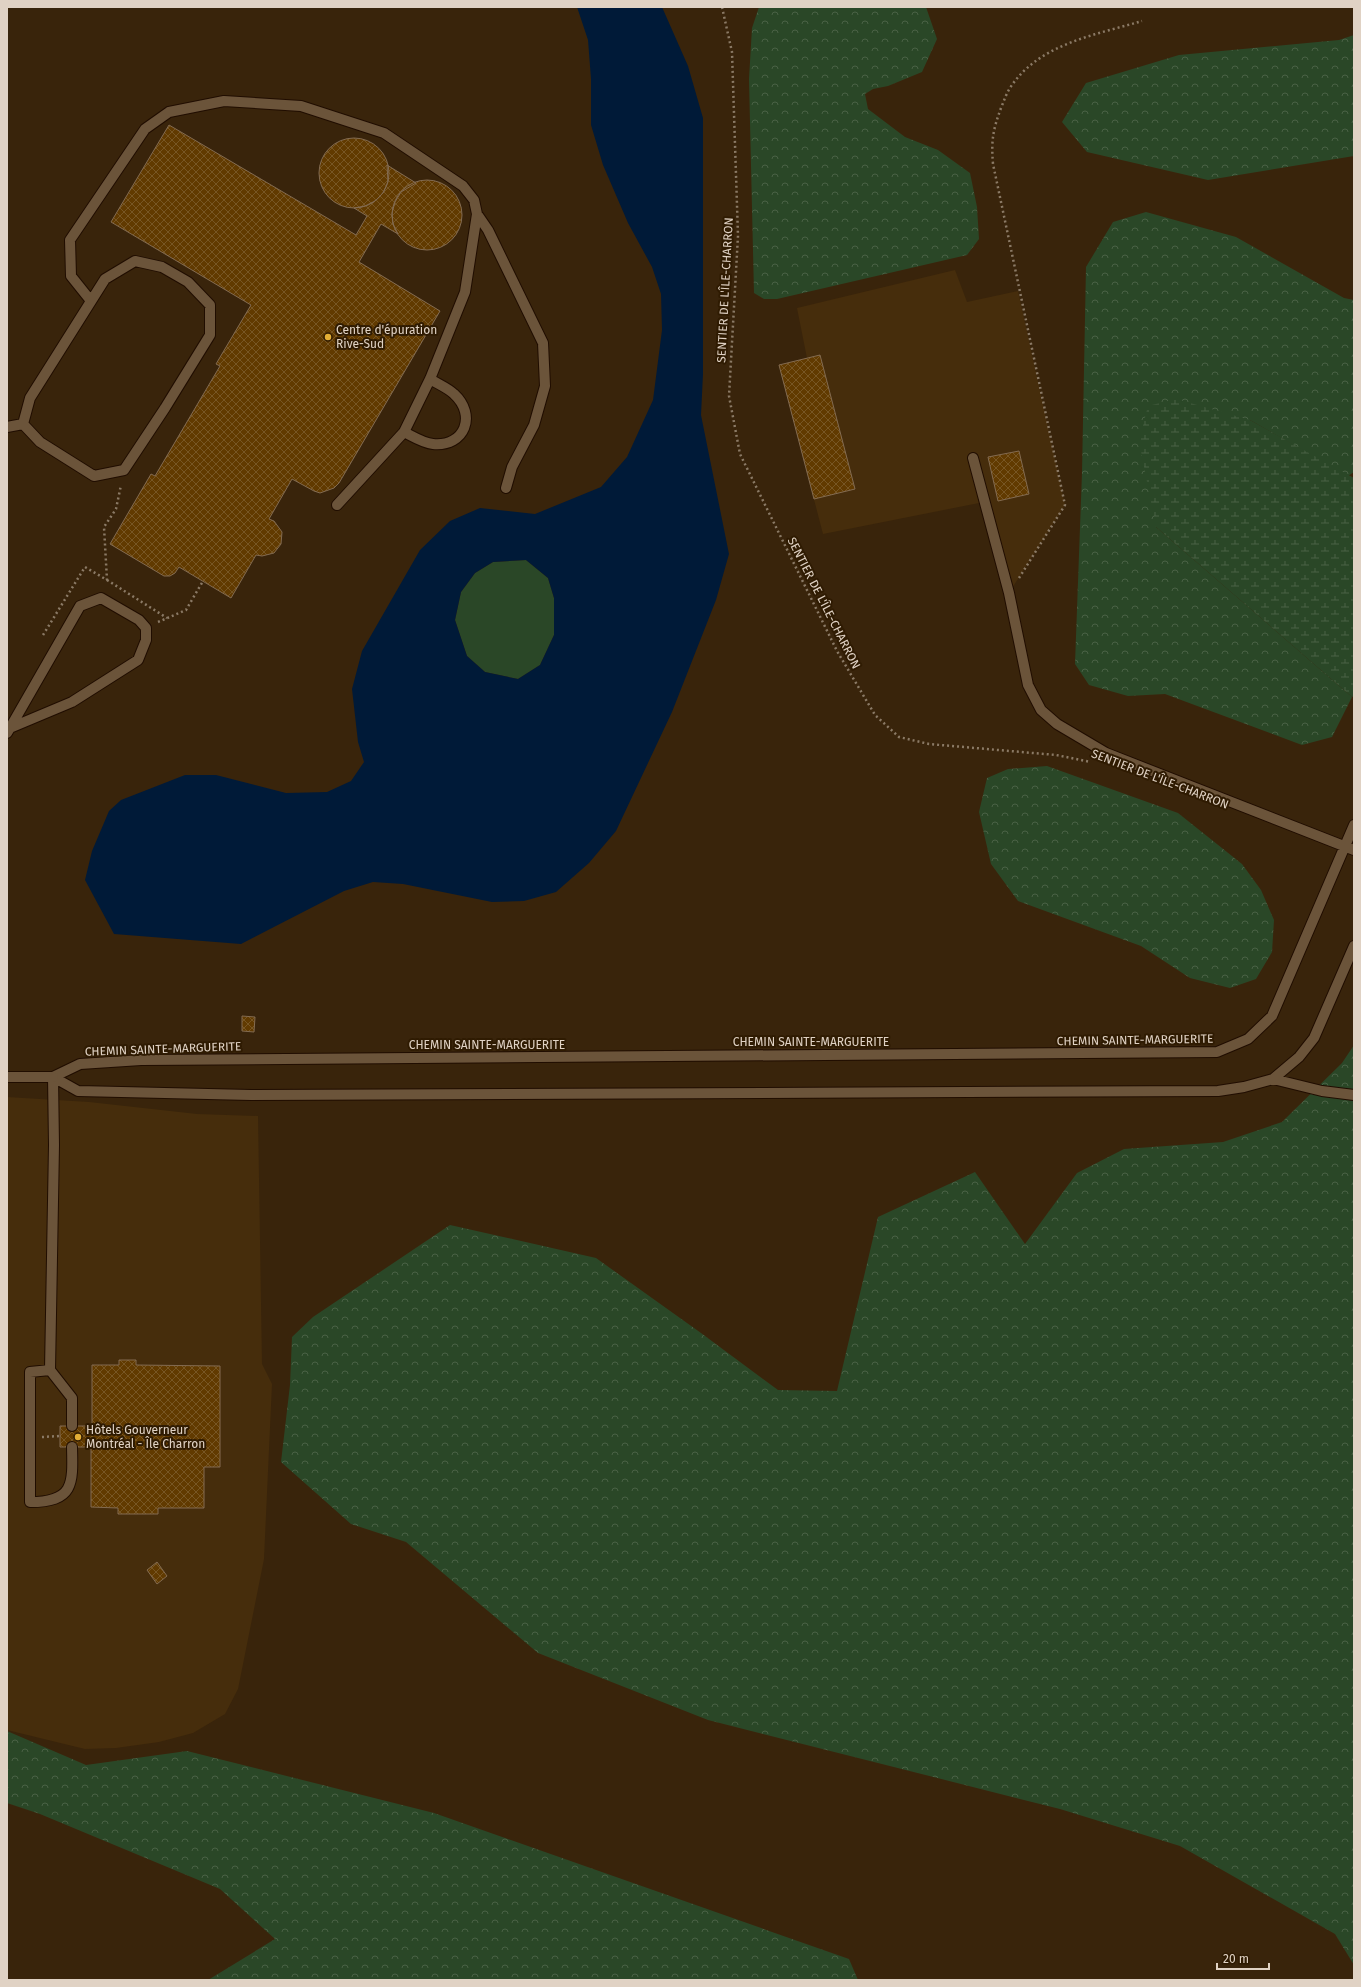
<svg xmlns="http://www.w3.org/2000/svg" width="1361" height="1987" font-family="'Fira Sans',sans-serif">
  <style>
    .built { fill: #462d0c; fill-rule: evenodd }
    .grass { fill: #2a4727 }
    .forest { fill: url(#forest-crowns) }
    .wetland { fill: url(#wetland-marsh) }
    .water { fill: #001a38; fill-rule: evenodd }
    .building { fill: url(#building-cross-hatch); stroke: #836b51 }
    .lines { fill: none; stroke-linecap: round; stroke-linejoin: round }
    .lane-casing { stroke: #200d00; stroke-width: 12 }
    .street-casing { stroke: #200d00; stroke-width: 12 }
    .path { stroke: #8b7a66; stroke-width: 2.5; stroke-dasharray: 2 3; stroke-linecap: butt }
    .lane { stroke: #6b543a; stroke-width: 10 }
    .street { stroke: #6b543a; stroke-width: 10 }
    .poi-dot { fill: #e3ae35; stroke: #2f1b02; stroke-width: 1.5 }
    .labels { text-anchor: middle; stroke-width: 4; stroke-linejoin: round; paint-order: stroke }
    .street-label { font-size: 12px; fill: #e0d2c4; stroke: #2f1b02 }
    .poi-label { font-size: 12px; fill: #e0d2c4; stroke: #2f1b02; text-anchor: start }
  </style>
  <defs>
    <pattern id="forest-crowns" width="20" height="18" patternUnits="userSpaceOnUse"><rect width="20" height="18" fill="#2a4727"/><path d="M2 6a3 3 0 1 1 6 0M12 15a3 3 0 1 1 6 0" fill="none" stroke="#496145"/></pattern>
    <pattern id="wetland-marsh" width="20" height="14" patternUnits="userSpaceOnUse"><rect width="20" height="14" fill="#2a4727"/><path d="M1 5h8M5 5V1M11 12h8M15 12V8" fill="none" stroke="#496145"/></pattern>
    <pattern id="building-cross-hatch" width="8" height="8" patternUnits="userSpaceOnUse"><rect width="8" height="8" fill="#613a00"/><path d="M0 0l8 8M0 8l8-8" fill="none" stroke="#775624"/></pattern>
  </defs>
  <rect width="100%" height="100%" fill="#39240b"/>
  <path class="built" d="M 955,270 L 967,302 L 1018,291 L 1065,505 L 1009,593 L 984,502 L 823,534 L 779,365 L 807,358 L 797,308 ZM 1019,451 L 1029,494 L 998,501 L 989,457 Z
    M 7,1097 L 89,1102 L 197,1114 L 258,1116 L 262,1364 L 272,1384 L 264,1559 L 238,1689 L 225,1714 L 193,1733 L 159,1742 L 116,1748 L 85,1749 L 7,1730 Z"/>
  <path class="grass" d="M 526,560 L 548,578 L 554,598 L 554,635 L 540,665 L 518,679 L 485,672 L 467,656 L 455,620 L 461,592 L 475,573 L 493,562 Z"/>
  <path class="forest" d="M 759,7 L 926,7 L 937,39 L 922,72 L 888,86 L 873,89 L 865,94 L 868,109 L 905,137 L 938,150 L 970,173 L 977,207 L 979,239 L 967,255 L 777,299 L 764,299 L 754,293 L 749,79 L 752,28 Z
    M 1354,35 L 1354,156 L 1208,180 L 1087,152 L 1062,122 L 1086,83 L 1179,55 L 1339,40 Z
    M 1146,212 L 1236,237 L 1344,298 L 1354,300 L 1354,472 L 1348,476 L 1250,420 L 1156,527 L 1352,697 L 1332,737 L 1302,745 L 1165,694 L 1128,696 L 1089,685 L 1075,664 L 1082,473 L 1086,267 L 1113,222 Z
    M 1047,766 L 1178,813 L 1242,864 L 1261,890 L 1274,920 L 1272,952 L 1256,979 L 1230,988 L 1190,978 L 1141,946 L 1018,901 L 991,864 L 979,812 L 987,778 L 1008,769 Z
    M 1354,1045 L 1354,1965 L 1335,1934 L 1180,1846 L 1060,1809 L 708,1720 L 538,1653 L 406,1542 L 351,1524 L 281,1462 L 290,1385 L 292,1337 L 313,1317 L 450,1225 L 596,1258 L 701,1333 L 778,1390 L 837,1391 L 878,1217 L 975,1172 L 1025,1244 L 1077,1173 L 1124,1149 L 1223,1142 L 1282,1122 L 1342,1063 Z
    M 7,1731 L 86,1765 L 187,1751 L 434,1813 L 849,1959 L 858,1980 L 208,1980 L 275,1939 L 220,1889 L 40,1814 L 7,1803 Z"/>
  <path class="wetland" d="M 1176,399 L 1250,420 L 1354,478 L 1354,696 L 1352,697 L 1156,527 L 1139,441 L 1148,406 Z"/>
  <path class="water" d="M 577,7 L 662,7 L 688,66 L 703,118 L 703,374 L 701,415 L 729,554 L 716,600 L 672,712 L 616,831 L 589,863 L 556,892 L 524,901 L 492,902 L 403,884 L 373,882 L 344,891 L 241,944 L 114,934 L 85,880 L 92,851 L 109,811 L 121,800 L 185,775 L 216,775 L 286,793 L 327,792 L 351,781 L 364,762 L 358,742 L 352,689 L 362,651 L 420,550 L 450,521 L 480,508 L 535,514 L 601,487 L 627,457 L 653,400 L 662,330 L 661,294 L 652,267 L 628,223 L 603,165 L 591,125 L 591,79 L 588,40 ZM 526,560 L 548,578 L 554,598 L 554,635 L 540,665 L 518,679 L 485,672 L 467,656 L 455,620 L 461,592 L 475,573 L 493,562 Z"/>
  <path class="building" d="M 169,125 L 356,235 L 367,216 L 354,208 L 365,206 L 375,201 L 383,193 L 388,182 L 387,165 L 416,183 L 401,192 L 395,202 L 392,213 L 393,224 L 398,234 L 381,224 L 359,262 L 440,311 L 339,483 L 334,488 L 320,493 L 314,491 L 292,479 L 269,519 L 274,521 L 282,532 L 281,544 L 274,553 L 262,556 L 256,555 L 231,598 L 179,567 L 175,573 L 170,576 L 164,576 L 110,544 L 151,474 L 155,476 L 220,366 L 216,364 L 251,305 L 111,222 Z
    M319 173a35 35 0 1 1 70 0a35 35 0 1 1-70 0Z
    M392 215a35 35 0 1 1 70 0a35 35 0 1 1-70 0Z
    M 820,355 L 855,489 L 814,499 L 779,365 Z
    M 1019,451 L 1029,494 L 998,501 L 988,457 Z
    M 242,1016 L 255,1017 L 254,1032 L 242,1031 Z
    M 119,1360 L 136,1360 L 136,1365 L 220,1366 L 220,1467 L 204,1467 L 204,1508 L 158,1508 L 158,1514 L 118,1514 L 118,1508 L 91,1507 L 91,1447 L 60,1447 L 60,1426 L 92,1426 L 92,1365 L 119,1365 Z
    M 157,1562 L 167,1576 L 157,1584 L 147,1570 Z"/>
  <g class="lines">
    <defs>
      <path id="lane" d="M 477,214 L 488,230 L 543,343 L 545,386 L 534,425 L 512,467 L 506,488
        M 135,261 L 162,267 L 188,282 L 210,305 L 210,335 L 165,408 L 124,470 L 94,476 L 40,442 L 23,424 L 30,398 L 105,279 Z
        M 91,301 L 71,276 L 70,240 L 145,129 L 169,112 L 224,101 L 301,106 L 384,133 L 463,186 L 474,200 L 477,214 L 465,292 L 430,379 L 404,432 L 337,505
        M 7,427 L 23,424
        M 404,432 C 414,437 423,443 433,444 C 465,447 477,415 454,394 C 448,388 438,384 430,379
        M 973,458 L 1009,593 L 1028,685 L 1041,710 L 1057,724 L 1106,753 L 1354,850
        M 7,733 L 10,728 L 80,606 L 101,598 L 139,620 L 146,628 L 146,640 L 138,660 L 72,702 L 10,728
        M 53,1077 L 80,1064 L 141,1060 L 1217,1052 L 1248,1039 L 1272,1016 L 1354,825
        M 53,1077 L 78,1091 L 251,1095 L 1218,1091 L 1244,1087 L 1273,1079 L 1299,1057 L 1314,1038 L 1354,946
        M 53,1077 L 54,1145 L 50,1370 L 72,1398 L 72,1426
        M 1273,1079 L 1322,1091 L 1354,1095
        M 50,1370 L 30,1372 L 30,1502 C 74,1502 73,1484 72,1447"/>
      <path id="street" d="M 7,1077 L 53,1077"/>
    </defs>
    <use href="#lane" class="lane-casing"/>
    <use href="#street" class="street-casing"/>
    <path class="path" d="M 722,7 L 732,52 L 738,236 L 729,396 L 740,454 L 837,651 L 875,715 L 899,737 L 929,744 L 1056,755 L 1091,762
      M 1019,578 L 1065,505 L 993,164 C 991,140 993,130 1001,108 C 1004,101 1006,94 1010,88 C 1038,44 1095,35 1142,21
      M 107,580 L 167,618
      M 158,622 L 186,610 L 203,581
      M 43,635 L 85,567 L 107,580 L 104,527 L 116,509 L 121,485
      M 42,1437 L 60,1436"/>
    <use href="#lane" class="lane"/>
    <use href="#street" class="street"/>
  </g>
  <g class="poi-dot">
    <circle cx="328" cy="337" r="4"/>
    <circle cx="78" cy="1437" r="4"/>
  </g>
  <g class="labels">
    <g class="street-label">
      <text transform="translate(725 290) rotate(-87)" y="4">SENTIER DE L'ÎLE-CHARRON</text>
      <text transform="translate(824 603) rotate(63)" y="4">SENTIER DE L'ÎLE-CHARRON</text>
      <text transform="translate(1160 779) rotate(21)" y="4">SENTIER DE L'ÎLE-CHARRON</text>
      <text transform="translate(1135 1040) rotate(-1)" y="4">CHEMIN SAINTE-MARGUERITE</text>
      <text x="811" y="1046">CHEMIN SAINTE-MARGUERITE</text>
      <text x="487" y="1049">CHEMIN SAINTE-MARGUERITE</text>
      <text transform="translate(163 1049) rotate(-2)" y="4">CHEMIN SAINTE-MARGUERITE</text>
    </g>
    <g class="poi-label">
      <text x="336" y="334">Centre d'épuration<tspan x="336" dy="14">Rive-Sud</tspan></text>
      <text x="86" y="1434">Hôtels Gouverneur<tspan x="86" dy="14">Montréal - Île Charron</tspan></text>
    </g>
  </g>
  <rect width="1361" height="1987" fill="none" stroke="#e0d2c4" stroke-width="16"/>
  <path d="M1217 1963v6h52v-6" fill="none" stroke="#e0d2c4" stroke-width="2"/>
  <text x="1223" y="1963" font-size="12" fill="#e0d2c4" stroke="#2f1b02" stroke-width="3" paint-order="stroke">20 m</text>
</svg>
